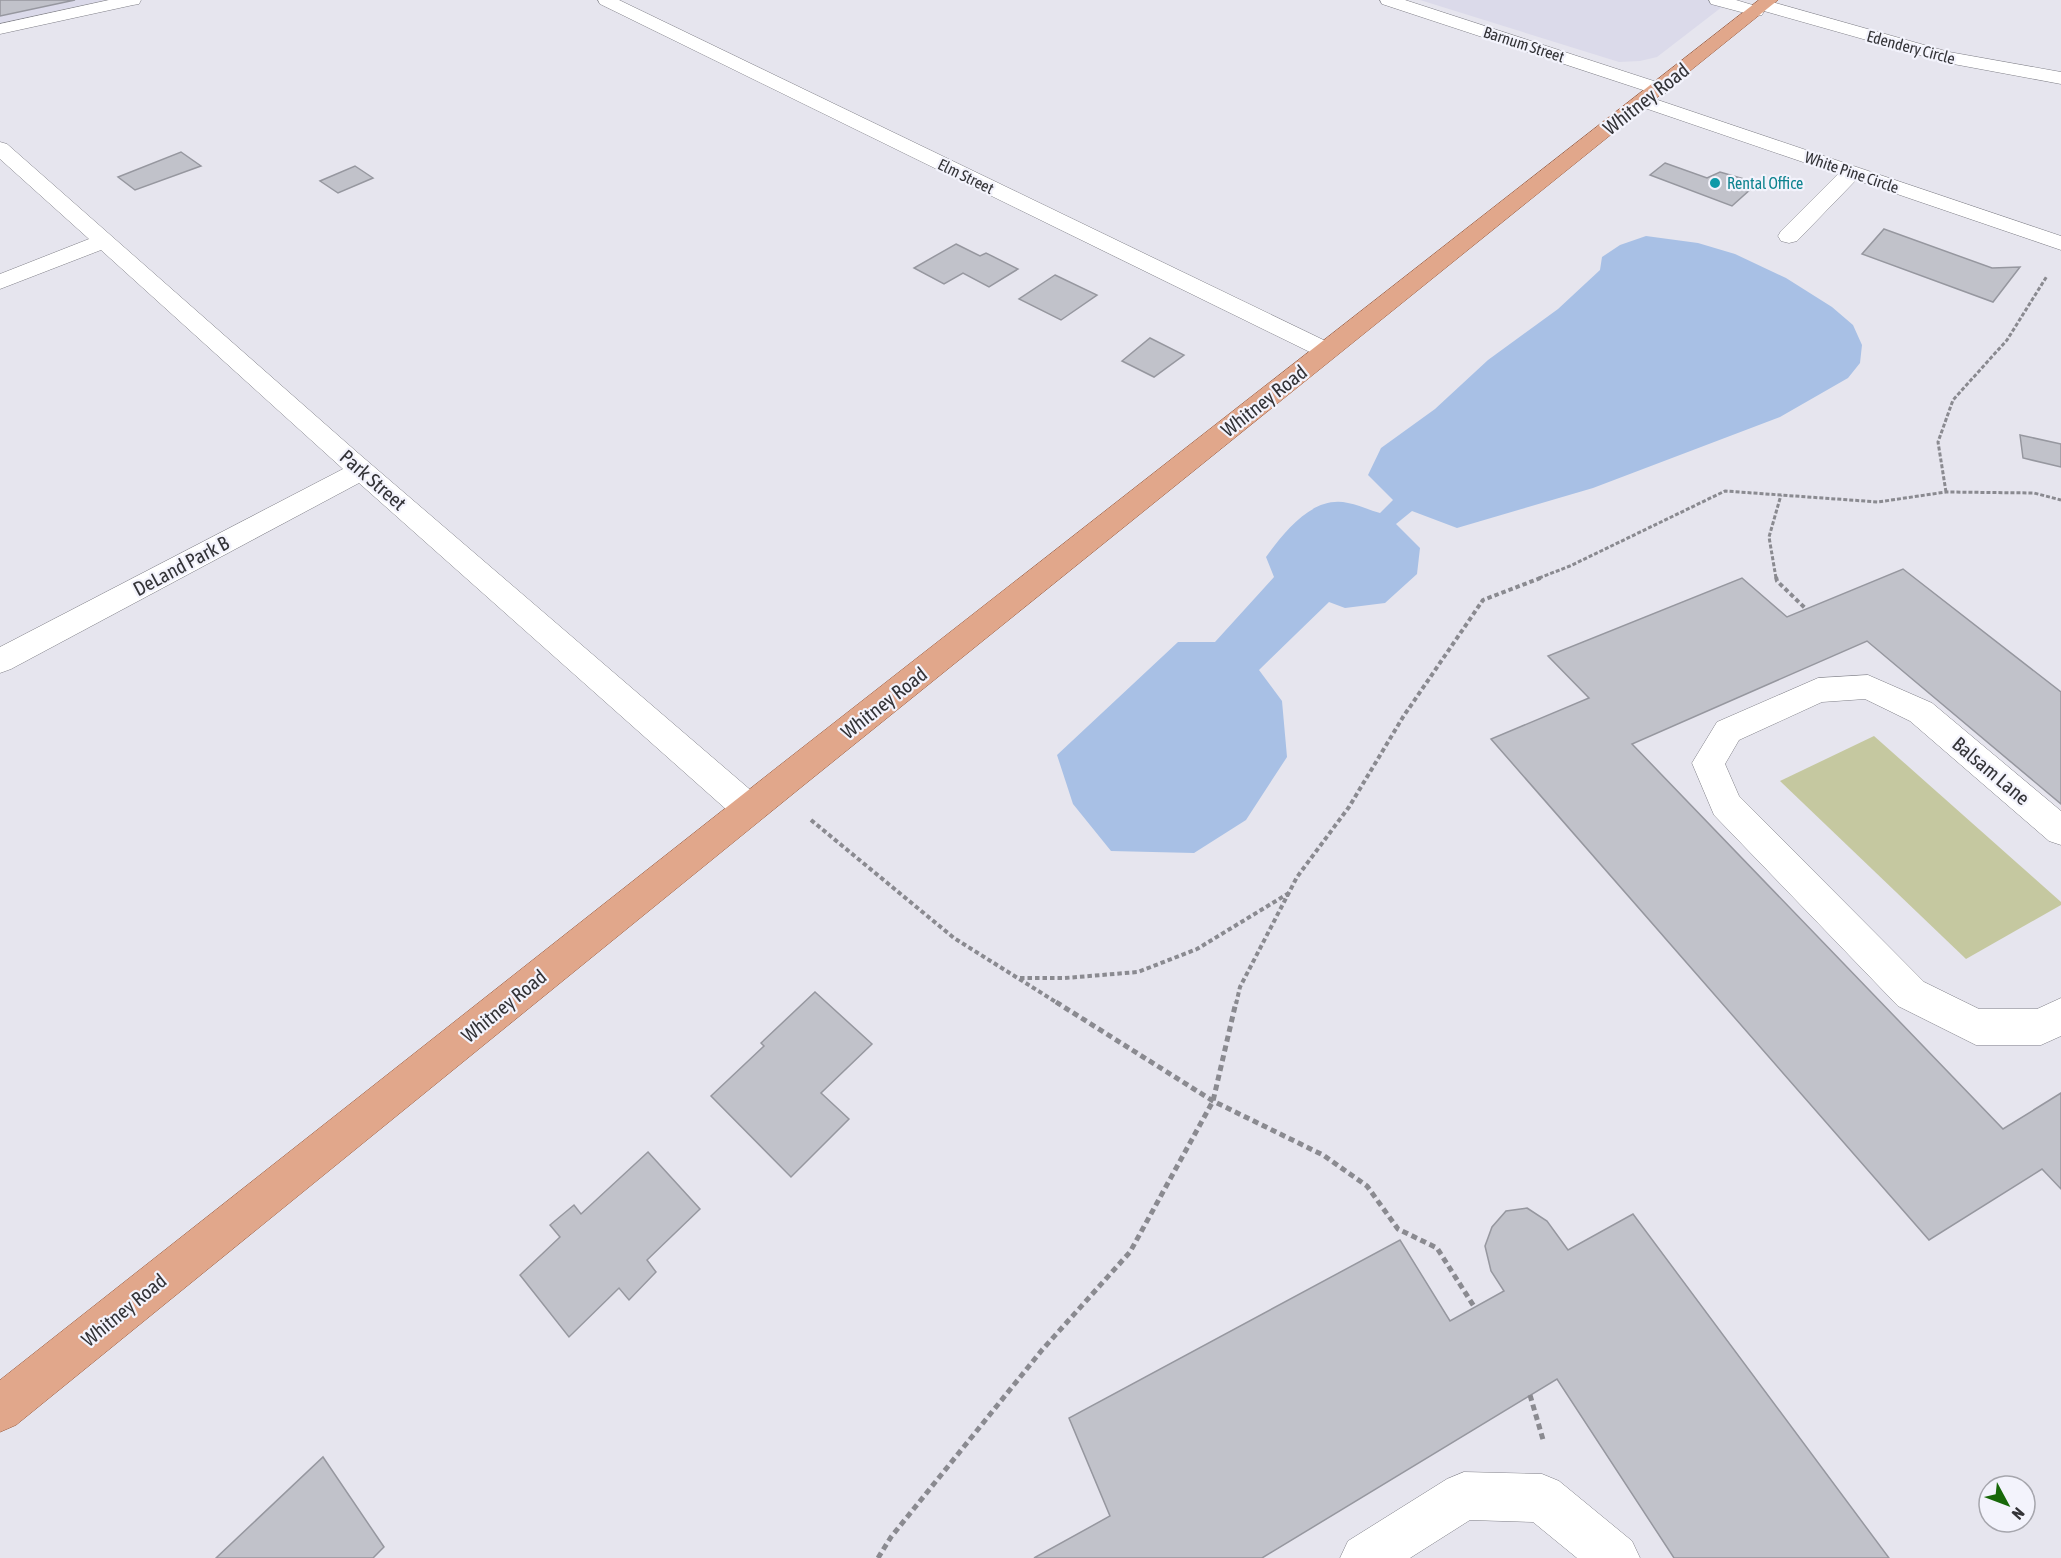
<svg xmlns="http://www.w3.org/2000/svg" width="2061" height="1558" viewBox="0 0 2061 1558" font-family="'Asap Condensed',sans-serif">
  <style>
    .built { fill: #dbdaea }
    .green { fill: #c5c8a0 }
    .water { fill: #a8c0e5 }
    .building { fill: #c1c2ca; stroke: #96979f; stroke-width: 1.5 }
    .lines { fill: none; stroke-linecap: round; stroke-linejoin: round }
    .minor-casing { stroke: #7f7f87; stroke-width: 1 }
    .major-casing { stroke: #97583b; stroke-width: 1 }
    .path-far2 { stroke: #8a8a90; stroke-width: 3; stroke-dasharray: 4 2; stroke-linecap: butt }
    .path-far1 { stroke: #8a8a90; stroke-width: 4; stroke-dasharray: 4.5 3; stroke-linecap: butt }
    .path { stroke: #8a8a90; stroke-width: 5; stroke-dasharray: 6 4; stroke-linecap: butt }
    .minor { fill: #fff; fill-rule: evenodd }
    .major { fill: #e1a78b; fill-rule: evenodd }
    .culture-dot { fill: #0f9aa8; stroke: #f3f3fc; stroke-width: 2 }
    .labels { text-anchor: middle; stroke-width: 4.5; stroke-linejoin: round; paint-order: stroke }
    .far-street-label { font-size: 16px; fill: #333337; stroke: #f3f3fc }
    .far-culture-label { font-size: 16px; fill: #0d838f; stroke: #f3f3fc; text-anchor: start }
    .street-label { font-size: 20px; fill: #333337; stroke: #f3f3fc }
  </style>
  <rect width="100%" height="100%" fill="#e6e5ee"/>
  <path class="built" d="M0,0H106L0,23Z
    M1420,0H1731L1657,57L1640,61L1619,62Z"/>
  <path class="green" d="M1874,736L2061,902V905L1966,959L1780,781Z"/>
  <path class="water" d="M1646,236L1698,243L1735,254L1786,278L1832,307L1853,325L1862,345L1860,363L1848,378L1780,417L1593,488L1457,528L1412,511L1396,524L1420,548L1417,574L1385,603L1345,608L1329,602L1259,670L1282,701L1287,757L1246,820L1194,853L1111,851L1073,804L1057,755L1178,642H1215L1274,577L1266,557C1285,531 1313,495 1348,503C1359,505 1369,510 1380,513L1393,500L1368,475L1381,448L1435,409L1488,360L1558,309L1600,270L1602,257L1620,245Z"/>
  <path class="building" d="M0,0H75L0,16Z
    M181,152L201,166L135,190L118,177Z
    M1665,163L1707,178L1720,172L1762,184L1756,190L1752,188L1732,206L1650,175Z
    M355,166L373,178L338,193L320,181Z
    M1884,229L1992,268L2020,267L1993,302L1862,254Z
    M956,244L980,256L986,253L1018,269L989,287L963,273L944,284L914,268Z
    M1055,275L1097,295L1061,320L1019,299Z
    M1150,338L1184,355L1154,377L1122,361Z
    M2020,435L2061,444V467L2023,458Z
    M1903,569L2061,692V804L1867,641L1632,744L2003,1129L2061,1093V1189L2042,1169L1929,1240L1491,739L1589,698L1548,656L1742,578L1787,617Z
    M815,992L872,1044L821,1093L849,1119L791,1177L711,1096L764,1046L761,1043Z
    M648,1152L700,1209L647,1260L656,1272L629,1300L619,1288L569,1337L520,1275L560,1237L550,1225L574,1205L581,1214Z
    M1527,1208L1547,1221L1568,1250L1633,1214L1889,1558H1674L1557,1379L1262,1558H1034L1110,1516L1069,1418L1400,1240L1450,1321L1504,1291L1491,1271L1485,1246L1492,1227L1506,1211Z
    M323,1457L384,1547L373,1558H216Z"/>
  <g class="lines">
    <defs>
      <path id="minor" d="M109,0H141L139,4L133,5L0,34V24Z
        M598,0H619L1336,346L1339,351L1336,356L1327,358L1318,356L600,4Z
        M1380,0H1405L1666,85L1668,89L1666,93H1652L1382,4Z
        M1709,0H1736L1756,6L1758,1L1765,0L1949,52L2061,72V84L1948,63L1764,11L1762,15L1756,16L1711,4Z
        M1643,95L2061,236V250L1856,180L1797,241L1789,243L1781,241L1778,236L1781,231L1838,174L1636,105L1633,101L1636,97Z
        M0,142L7,144L358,453L761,799L766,809L761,819L749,823L737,819L359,483L11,669L0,673V647L343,469L101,250L0,289V274L89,239L0,159Z
        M1868,675L1932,703L2061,811V845L2049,841L1910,721L1865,699L1822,702L1739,740L1725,764L1739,796L1924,982L1979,1009H2037L2061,998V1036L2041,1045H1976L1898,1006L1714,815L1692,763L1717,722L1818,678Z
        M1464,1472L1542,1474L1559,1481L1632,1541L1640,1558H1577L1533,1522L1470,1520L1410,1558H1340L1348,1541L1447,1479Z"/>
      <path id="major" d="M1759,0H1778L799,789L16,1425L0,1432V1380L775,769Z"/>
    </defs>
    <use href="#minor" class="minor-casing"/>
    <use href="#major" class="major-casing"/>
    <path class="path-far2" d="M1946,492L1938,442L1953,400L2007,340L2047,276
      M1539,578L1570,566L1725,491L1878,502L1946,492L2034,493L2061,500
      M1776,578L1769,537L1781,495"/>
    <path class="path-far1" d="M1776,577L1777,581L1806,609
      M811,820L954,938L1059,1004
      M1020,978H1065L1138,972L1197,949L1289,893
      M1236,1004L1240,987L1297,877L1349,807L1403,717L1483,600L1543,577"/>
    <path class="path" d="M1056,1002L1213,1101L1323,1155L1367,1186L1398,1229L1437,1248L1475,1308
      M1530,1395L1544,1443
      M878,1558L891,1537L1042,1350L1130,1252L1213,1101L1236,1002"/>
    <use href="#minor" class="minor"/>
    <use href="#major" class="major"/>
  </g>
  <circle class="culture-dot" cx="1715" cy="183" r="6"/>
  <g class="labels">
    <g class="far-street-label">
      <text transform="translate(1524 44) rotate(18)" y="6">Barnum Street</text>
      <text transform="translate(1911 47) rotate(15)" y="6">Edendery Circle</text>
      <text transform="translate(1852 172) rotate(19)" y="6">White Pine Circle</text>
      <text transform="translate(966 176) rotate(26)" y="6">Elm Street</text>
    </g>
    <g class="far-culture-label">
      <text x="1727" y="189">Rental Office</text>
    </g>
    <g class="street-label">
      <text transform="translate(1646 99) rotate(-38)" y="7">Whitney Road</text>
      <text transform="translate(1264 401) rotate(-38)" y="7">Whitney Road</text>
      <text transform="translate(373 480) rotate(41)" y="7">Park Street</text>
      <text transform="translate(181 566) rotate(-28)" y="7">DeLand Park B</text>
      <text transform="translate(884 703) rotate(-38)" y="7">Whitney Road</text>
      <text transform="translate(1991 771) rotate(40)" y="7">Balsam Lane</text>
      <text transform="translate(504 1006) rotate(-39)" y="7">Whitney Road</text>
      <text transform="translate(124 1310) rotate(-39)" y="7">Whitney Road</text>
    </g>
  </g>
  <g transform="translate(2007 1504) rotate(131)"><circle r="28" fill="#f3f3fc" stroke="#a6a6ad" stroke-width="1.5"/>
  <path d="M0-4.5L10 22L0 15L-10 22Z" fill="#186809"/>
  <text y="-9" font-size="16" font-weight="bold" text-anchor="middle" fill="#333337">N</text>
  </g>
</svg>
